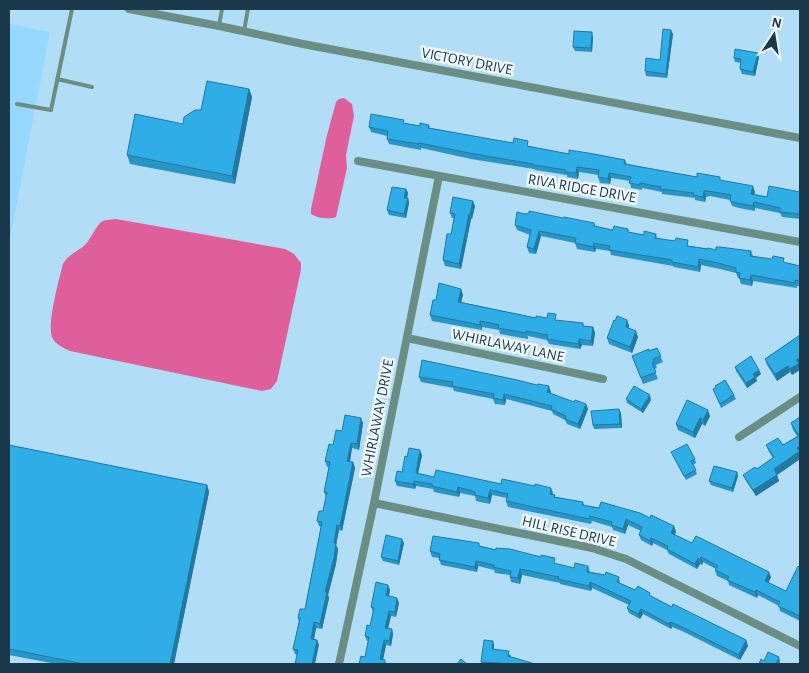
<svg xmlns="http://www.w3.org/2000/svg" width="809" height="673" viewBox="0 0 809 673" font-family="'Alegreya Sans',sans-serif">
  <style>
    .built { fill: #96d8fe }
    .water { fill: #de5f99 }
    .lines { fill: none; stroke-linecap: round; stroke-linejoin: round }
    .service { stroke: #6a8e83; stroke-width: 4 }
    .minor { stroke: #6a8e83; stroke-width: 8 }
    .wall { fill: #2895c7 }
    .shaded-wall { fill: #2179a2 }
    .building { fill: #2fade7; stroke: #2179a2 }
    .labels { text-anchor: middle; stroke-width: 5; stroke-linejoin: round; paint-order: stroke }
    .street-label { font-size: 15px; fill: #1a3a4b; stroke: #f1f8fd }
  </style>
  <rect width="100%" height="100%" fill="#b2ddf7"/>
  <path class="built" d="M9,24L50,32L9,243Z"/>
  <path class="water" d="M344,98L352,104L354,116L346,155L347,168L336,217C329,220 317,218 311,214V209L327,135L336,102L339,99Z
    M116,219L285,249L294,254L301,263V270L277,381L271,389L262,391L70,351C63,348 55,344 52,337C47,324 59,279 63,264C68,255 76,252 84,246C91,239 94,230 100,223C104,219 111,220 116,219Z"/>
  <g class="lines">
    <path class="service" d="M219,26L222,9
      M244,31L248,9
      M57,79L92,87
      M17,104L51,110L72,9"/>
    <path class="minor" d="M129,9L219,26L303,44L800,138
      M358,161L800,242
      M407,338L603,379
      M739,437L800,397
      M374,503L592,548L626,559L800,646
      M339,664L374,503L439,176"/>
  </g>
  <path class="wall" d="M673,34L667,78L646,76L645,71L660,60Z
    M593,37L592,52L575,51L573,47Z
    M759,57L755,76L742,74L740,69L741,63L735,62L734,58Z
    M249,89L252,97L235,184L130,164L127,155L183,124L201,110Z
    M405,123L420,126L429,125L430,128L569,154L625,160L627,164L697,177L722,181L755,192L754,194L767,197L800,192V219L782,217L780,213L755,208V211L739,208L732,206L730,200L710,196L706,197L705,202L695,200V198L662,194V192L642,188V190L631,188L630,181L611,178L610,184L600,183L598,177V175L579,172L578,179L567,177V175L535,170L534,169L471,159L421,148V150L389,144L387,139V136L371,132L369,127Z
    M406,189L408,193L407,198H408L409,203L406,218L389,215L387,210Z
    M475,206L472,219H471L461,269L445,266L443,260L451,234L454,218H452L450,213Z
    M525,214L594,223L596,227L644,235L656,234L657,238L690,246L708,249L751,251L753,256L800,266V286H797V288L753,281L752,286L741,284L739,278H738L736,273L720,269L701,265L700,272L674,267L673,266L611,255L610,251L596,249L595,252L577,249L575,243L541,236L536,254L529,253L527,247L530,235L517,230L515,225Z
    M461,289L463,295L461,302L536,318L583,323L584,326L593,327L595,333L593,346L582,345L580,349L549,344L547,340L528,336V339L500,334L499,330L482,327V330L432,321L430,315L436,300Z
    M627,320L629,326V328L638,337L632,353L609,344L607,338L615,321Z
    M800,335V365L792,375L790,372L777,381L767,365L765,359Z
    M657,348L663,362L656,365L657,368L654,369L658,379L643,384L632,356Z
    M735,367L759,370L761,374L756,378L757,381L747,388L736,371Z
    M419,377L551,392L550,393L574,402L586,404L588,409L580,429L567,424L565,420L553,414L552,411L506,399L505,405L495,404L493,399L454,391L453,388L421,382Z
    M715,388L734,395L736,399L721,408L713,389Z
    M626,399L651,400L643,413L627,403Z
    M621,413L622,428L594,429L593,425Z
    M710,416L705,426L702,424L695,438L678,430L676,424Z
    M800,417V459L777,475L779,481L756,496L746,481L743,475L757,469L773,458L769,452L766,445H783L797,436L793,430L791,423Z
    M363,423L359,450L352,448L350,462H353L355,468L342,531L339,530L336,545L338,549L336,564L328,595L329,598L326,611L322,629L316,628L314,639L317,640L319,645L297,655L295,654L293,649L299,622L298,618L305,609L321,527L319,526L317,521L323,511L326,497L324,492L329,467H327L325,461L333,445L342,431Z
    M9,445L207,485L209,492L174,664H56L9,655Z
    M671,452L695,459L696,463L693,465L697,474L686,480Z
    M422,455L418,474L434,477L501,484L553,493V495H555V497L583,502L584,505L650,518L674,526L676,532L674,534L692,543L771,577L768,583L786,591L800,568V621L780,611L779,606L758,595L757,598L729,585L728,581L717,576L715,570L716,569L703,562L702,565L700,564L697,569L669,554L667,550L653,543L652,546L641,540L639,535L641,531L628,525L625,534L613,530L612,527L592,521L591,524L508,507L506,501L507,498L492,495L490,504L476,501L475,496L460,493L459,497L434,492L433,489L416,486L415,489L397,486L395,481L402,472L407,457Z
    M737,472L738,476L733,492L711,485L709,481Z
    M404,543L399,565L383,561L381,557Z
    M480,546L574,568L588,566L590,572L619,577L620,583L651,597L672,607L746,640L748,646L740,660L682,631L672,627L671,629L643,614L640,619L629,613L627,608L629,605L592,588L591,591L560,584V583L522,575L520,584L511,582L510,577V575L495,573L494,570L478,566L477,572L441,565L439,558L432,557L430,551Z
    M390,590L389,596L399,603L396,617L391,616L388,628L392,629L393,634L391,646L386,645L383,660L365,657L368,641H367L365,636L370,626L373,612L371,607Z
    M493,641L494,645V649L511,655L510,657L535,664H482L481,662Z"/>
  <path class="shaded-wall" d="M671,30L673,34L667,78L666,74Z
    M592,32L593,37L592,52L591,48Z
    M758,53L759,57L755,76L753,72Z
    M249,89L252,97L235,184L232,176Z
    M577,167L579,172L578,179L576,173Z
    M609,173L611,178L610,184L608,179Z
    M753,186L755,192L753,199L751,194Z
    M406,189L408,193L406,202L404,198Z
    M704,191L706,197L705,202L703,197Z
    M408,198L409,203L406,218L404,214Z
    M473,201L475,206L472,219L470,214Z
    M754,202L755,208V211L753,206Z
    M469,214L471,219L461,269L459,264Z
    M539,231L541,236L536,254L534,249Z
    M594,243L596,249L595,252L593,247Z
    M699,259L701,265L700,272L698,267Z
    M751,275L753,281L752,286L750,280Z
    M461,289L463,295L460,307L458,302Z
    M627,320L629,326L628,333L626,327Z
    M480,321L482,327V330L480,325Z
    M593,327L595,333L593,346L591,341Z
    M636,331L638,337L632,353L630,347Z
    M579,339L582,345L580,349L578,344Z
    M800,358V365L799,366L800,370L792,375L790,369L796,360Z
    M788,366L790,372L777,381L775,374Z
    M759,370L761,374L756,378L757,381L747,388L746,383L753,374Z
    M549,386L551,392L549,398L547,392Z
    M504,394L506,399L505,405L503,400Z
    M650,395L651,400L643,413L641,409Z
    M586,404L588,409L580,429L578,424Z
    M619,409L621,413L622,428L620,424Z
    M708,410L710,416L705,426L703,420Z
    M361,418L363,423L359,450L357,444Z
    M700,418L702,424L695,438L693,432Z
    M351,443L352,448L349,466L347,461Z
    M800,446V459L777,475L779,481L756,496L753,490L774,469Z
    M420,450L422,455L417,478L416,473Z
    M353,462L355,468L342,531L340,526Z
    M737,472L738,476L733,492L732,488Z
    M414,481L416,486L415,489L413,484Z
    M207,485L209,492L174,664H170Z
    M458,487L460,493L459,497L457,492Z
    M551,488L553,493L552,500L550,494Z
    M490,490L492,495L490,504L488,498Z
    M626,519L628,525L625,534L623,529Z
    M337,525L339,530L336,545L338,549L336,564L328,595L329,598L322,629L320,624Z
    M674,526L676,532L673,538L671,533Z
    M651,538L653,543L652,546L650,541Z
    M402,539L404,543L399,565L398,561Z
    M701,557L703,562L702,565L700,560Z
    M698,558L700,564L697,569L695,564Z
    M476,561L478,566L477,572L475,567Z
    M520,569L522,575L520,584L518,578Z
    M769,572L771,577L767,586L765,581Z
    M590,582L592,588L591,591L589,586Z
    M388,585L390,590L388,600L386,595Z
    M756,590L758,595L757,598L755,592Z
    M397,598L399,603L396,617L395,612Z
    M641,609L643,614L640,619L638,614Z
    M389,611L391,616L387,633L385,628Z
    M314,622L316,628L313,644L311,639Z
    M670,622L672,627L671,629L669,624Z
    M392,629L393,634L391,646L389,641Z
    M317,640L319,645L315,664H312Z
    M384,640L386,645L382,664L380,659Z
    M746,640L748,646L740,660L739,655Z
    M493,641L494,645L493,653L492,649Z
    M779,657L780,661L779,664H776Z"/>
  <path class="building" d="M663,29L671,30L666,74L645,71L646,58L660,60Z
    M574,31L592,32L591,48L573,47Z
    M735,49L758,53L753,72L740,69L741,59L734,58Z
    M207,81L249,89L232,176L127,155L135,114L183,124L184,117L195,110H201Z
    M371,114L404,120L403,123L420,126V123L429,125L428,128L434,129L513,143L514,138L528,141L527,146L569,154V150L594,154L625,160L624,164L697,177V173L720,177V180L753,186L751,194L767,197L769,186L800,192V214L780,212V208L754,202L753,206L737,203L730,201L731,195L708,191H704L703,197L693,195L694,193L660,189L661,187L640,183V185L629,183L631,177L609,173L608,179L598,177L599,170L577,167L576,173L565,172L566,170L533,165V164L469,153L419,143V144L387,139L388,131L369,127Z
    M392,187L406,189L404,198H408L404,214L387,210Z
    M453,197L473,201L470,214H469L459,264L443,260L447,234H451L455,214L450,213Z
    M529,211L563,218L564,217L594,223V226L613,230L614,226L628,229V232L644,235V231L656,234L655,238L675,241L676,238L688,240L687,246L708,249V248L716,250V247H720L751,251L750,256L772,259L773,256L784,258L783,262L800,266V281L795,280V283L751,275L750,280L739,278L740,273L736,272V268L718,263L699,259L698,267L672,262V260L609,250L610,246L594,243L593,247L575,243L576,238L539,231L534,249L527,247L531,230L515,225L517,212L525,214L529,213Z
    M439,283L461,289L458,302L536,318V316L547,318L548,313L556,314L555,320L583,323V326L593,327L591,341L579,339L578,344L547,339L548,335L526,331V333L498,328L499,325L480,321V325L430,315L433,300H436Z
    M617,316L627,320L626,327L636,331L630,347L607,338L614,320L615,321Z
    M800,335V358L796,360L799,363L790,369L788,366L775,374L765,359Z
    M657,348L661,356L653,359L654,362L652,363L656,372L641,378L632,356L649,349V351Z
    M751,356L759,370L753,374L755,377L746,383L735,367Z
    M422,360L517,380L537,385L538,384L549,386L547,392L574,402L575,400L586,404L578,424L565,419L566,416L551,409L552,406L504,394L503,400L493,398L494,394L452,386L453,382L419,377Z
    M725,380L734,395L720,404L713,389L716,388L715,386Z
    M634,386L650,395L641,409L626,399Z
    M687,400L708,410L703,420L700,418L693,432L676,424Z
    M619,409L620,424L593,425L591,411Z
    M345,415L361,418L357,444L351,443L347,461L353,462L340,526L337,525L334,543H336L334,558L325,592H327L320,624L314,622L311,639L317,640L312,664H295L298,650L293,649L300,618H298L300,609H305L322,522L317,521L319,511H323L327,492H324L330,462L325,461L329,444L333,445L336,430L342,431Z
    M800,417V446L797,448L800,451L774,469L777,475L753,490L743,475L755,467L757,469L774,457L766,445L778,438L783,445L799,436L791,423Z
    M687,444L695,459L691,461L696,470L684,476L671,452Z
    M9,445L207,485L170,664H84L9,649Z
    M409,448L420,450L416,473L434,477L436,470L501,484L502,479L535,486V484L551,488L550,494L555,495L554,497L583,502L582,505L599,508L601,502L640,513L650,518L651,515L674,526L671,533L692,543L696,536L769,572L765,581L786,591L798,566L800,568V616L778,606L780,602L756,590L755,592L727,580L729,577L715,570L718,566L701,557L700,560L698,558L695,564L667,549L668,546L651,538L650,541L639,535L642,527L626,519L623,529L611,525L612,522L590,516L589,519L506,501L508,494L490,490L488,498L475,495V492L458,487L457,492L432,486V484L414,481L413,484L395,481L397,471L402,472L405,456L407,457Z
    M714,466L737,472L732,488L709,481Z
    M386,535L402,539L398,561L381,557Z
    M433,536L479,543V546L496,550V548L510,549L541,557V555L555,558L554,563L574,568L575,563L588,566L587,572L605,575L606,572L619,577L617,582L635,590L638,586L650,593L649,595L672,607L673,604L746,640L739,655L680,626L670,622L669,624L641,609L638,614L627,608L631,601L590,582L589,586L558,579L559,577L520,569L518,578L510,577L511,571L493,567L494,565L476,561L475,567L439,560L440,554L430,551Z
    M376,582L388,585L386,595L397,598L395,612L389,611L385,628L392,629L389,641L384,640L380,659L385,660V664H359L361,656L365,657L369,637L365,636L367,625L370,626L374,608L371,607Z
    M484,640L493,641L492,649L509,651L508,656L535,664H516L481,662Z
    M768,652L779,657L776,664H759L761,659L764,661Z
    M461,659L467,664H457Z"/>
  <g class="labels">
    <g class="street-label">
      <text transform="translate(467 61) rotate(11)" y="5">VICTORY DRIVE</text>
      <text transform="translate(582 188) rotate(10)" y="5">RIVA RIDGE DRIVE</text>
      <text transform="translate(508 345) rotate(12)" y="5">WHIRLAWAY LANE</text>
      <text transform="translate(377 418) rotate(-79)" y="5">WHIRLAWAY DRIVE</text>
      <text transform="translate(569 531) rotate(13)" y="5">HILL RISE DRIVE</text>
    </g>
  </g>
  <rect width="809" height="673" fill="none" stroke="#1a3a4b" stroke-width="20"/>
  <g transform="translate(774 35) rotate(12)" stroke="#f1f8fd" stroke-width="4" paint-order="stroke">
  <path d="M0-4L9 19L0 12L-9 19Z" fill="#1a3a4b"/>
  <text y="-8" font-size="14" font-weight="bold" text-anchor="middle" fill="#1a3a4b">N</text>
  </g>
</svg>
